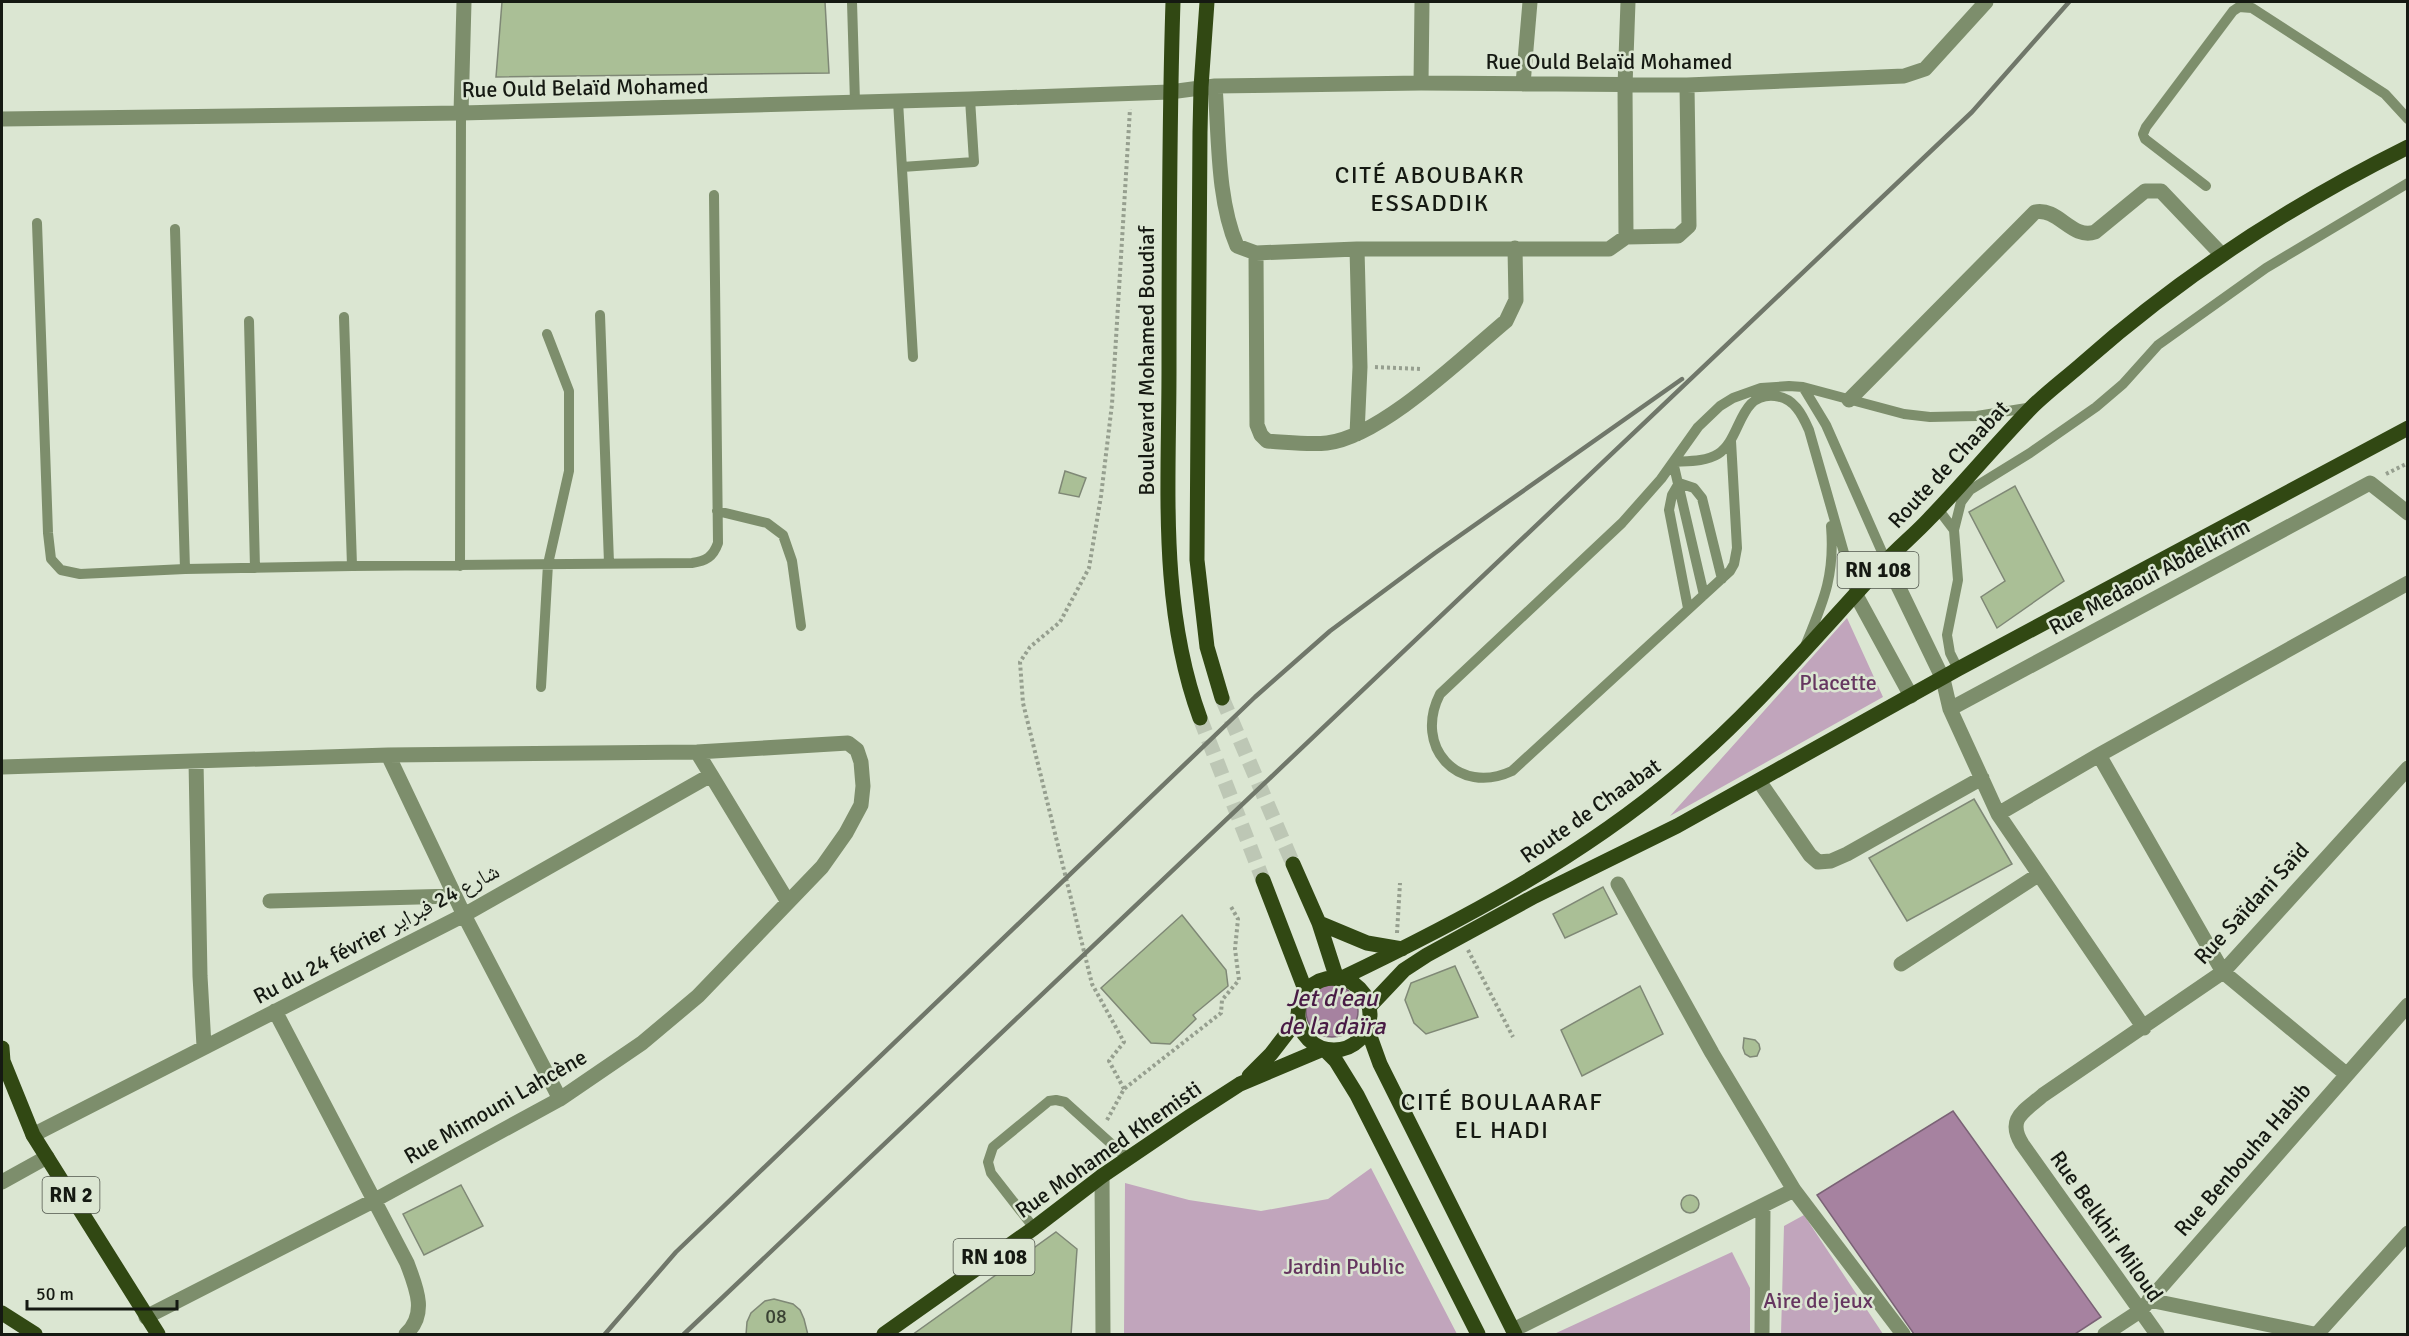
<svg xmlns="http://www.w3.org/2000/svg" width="2409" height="1336" viewBox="0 0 2409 1336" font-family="Signika,'Noto Naskh Arabic',sans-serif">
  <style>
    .green { fill: #c1a5bc }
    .water { fill: #a682a0; stroke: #7a6275; stroke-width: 1.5 }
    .building { fill: #aabf96; stroke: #7f8876; stroke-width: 1.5 }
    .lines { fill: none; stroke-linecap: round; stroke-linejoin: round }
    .primary-tunnel { stroke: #bdc7b5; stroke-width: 15; stroke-dasharray: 15 8; stroke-linecap: butt }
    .path { stroke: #969f8f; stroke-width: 4; stroke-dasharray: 3 3; stroke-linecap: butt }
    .lane { stroke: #7d8e6c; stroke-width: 10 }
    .street { stroke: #7d8e6c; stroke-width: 15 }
    .primary { stroke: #314813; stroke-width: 15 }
    .rail { stroke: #70776a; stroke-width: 4.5 }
    .labels { text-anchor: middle; stroke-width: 5; stroke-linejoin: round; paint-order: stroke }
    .number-label { font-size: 20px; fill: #3a4233 }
    .shield { fill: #dbe6d2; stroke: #50564c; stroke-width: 1.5 }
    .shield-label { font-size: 21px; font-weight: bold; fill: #151912 }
    .street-label { font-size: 22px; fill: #151912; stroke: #dbe6d2 }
    .park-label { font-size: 22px; fill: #663660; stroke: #dbe6d2 }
    .neighbourhood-label { font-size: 24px; letter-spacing: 1.5px; fill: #151912; stroke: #dbe6d2 }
    .water-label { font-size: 24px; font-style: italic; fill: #481a44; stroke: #dbe6d2 }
  </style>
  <rect width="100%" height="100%" fill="#dbe6d2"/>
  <path class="green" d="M1847,618L1883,697L1670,816Z
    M1371,1168L1457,1334H1124L1125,1183L1189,1200L1261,1211L1328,1199Z
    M1804,1215L1883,1334H1781L1784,1226Z
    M1732,1252L1750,1288V1334H1554Z"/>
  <path class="water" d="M1306 1011a26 26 0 1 1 52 0a26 26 0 1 1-52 0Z
    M1953,1111L2101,1317L2075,1334H1914L1817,1195Z"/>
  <path class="building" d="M502,2H825L829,73L496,77Z
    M1065,471L1086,478L1079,497L1059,493Z
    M2015,486L2064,581L1997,628L1981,597L2005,581L1969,512Z
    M1974,799L2012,864L1907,921L1869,858Z
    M1603,887L1617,914L1565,938L1553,914Z
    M1182,915L1226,970L1228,986L1193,1015L1196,1019L1170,1044L1151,1043L1101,988Z
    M1455,966L1478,1017L1426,1034L1414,1023L1405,1000L1411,983Z
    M1640,986L1663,1034L1582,1076L1561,1030Z
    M1744,1038L1755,1040L1759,1044L1760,1049L1757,1056L1750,1057L1745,1054L1743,1048Z
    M461,1185L483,1226L424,1255L403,1214Z
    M1681 1204a9 9 0 1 1 18 0a9 9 0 1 1-18 0Z
    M1056,1232L1077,1249L1071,1335H912Z
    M774,1299L793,1304L800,1310L804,1319L808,1335H746L747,1322L751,1313L765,1301Z"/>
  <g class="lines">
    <path class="primary-tunnel" d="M1222,698L1293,864
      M1200,718L1263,880"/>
    <path class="path" d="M1375,367L1422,369
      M2386,474L2408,463
      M1397,933L1400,883
      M1468,950L1513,1037
      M1124,1089L1109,1061L1124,1042L1092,984L1023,703L1020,662L1030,647L1060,622L1089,568L1101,496L1112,404L1130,109
      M1107,1120L1124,1089L1221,1013L1222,1000L1239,980L1235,949L1238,919L1230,905"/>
    <path class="lane" d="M852,2L855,102
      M898,101L913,357
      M902,167L974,162L970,99
      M2206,186L2145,139L2143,134L2146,127L2233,11L2239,7L2252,8L2385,94L2408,119
      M37,223L48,533L51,559L61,570L80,574L185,569L352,566L692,563C706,561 713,557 718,543L714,195
      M175,229L185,569
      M600,315L609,563
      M344,317L352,566
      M249,321L255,568
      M1803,387L1826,425L1886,561
      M1731,441L1737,548L1734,564L1730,571L1512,771C1458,796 1413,747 1440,694L1622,523L1661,479L1698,427L1720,406L1733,398L1761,388L1789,386L1803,387L1904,414L1930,417L1977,416L2033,407
      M1673,462C1687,461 1705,462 1718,454C1742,439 1738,392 1775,396C1794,398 1802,414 1809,430L1856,595
      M1673,462L1704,595
      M1938,509L1954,530
      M717,511L767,523L783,535L792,561L801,626
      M460,566L461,113
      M1688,608L1669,510L1672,495L1679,483L1694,488L1702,498L1722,579
      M1806,644C1824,600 1835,575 1831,526
      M1958,669L1950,653L1947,635L1958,580L1954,530L1961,502L1970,490L2030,453L2096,407L2123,384L2158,345L2266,268L2408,183
      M541,687L548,564L569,471V391L547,334
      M1034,1228L991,1173L988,1162L993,1147L1049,1101L1056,1100L1065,1102L1127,1158"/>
    <path class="street" d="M1421,83L1422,2
      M1523,84L1530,2
      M1215,86C1219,136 1217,200 1237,246L1256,253L1257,425L1261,435L1267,441C1287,442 1307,445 1327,443C1381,437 1464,356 1506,321L1516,300L1515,248
      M461,113L464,2
      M2,119L461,113L970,99L1170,92L1215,86L1421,83L1687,85L1904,76L1925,69L1986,2
      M1626,237L1625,86L1628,2
      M1256,253L1357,249H1609L1626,237L1678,236L1689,226L1687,85
      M1849,400L2035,212C2058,207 2072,240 2095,232L2145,191H2161L2222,255
      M1357,434L1360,367L1357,249
      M1886,561L1943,679L1950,709L1998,814L2144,1028
      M1856,595L1911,696
      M1950,709L2370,483L2408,513
      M388,755L464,915L560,1099
      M2099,755L2223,972L2346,1074
      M196,761L200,976L204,1046
      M2,767L388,755L697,752L848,743L857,750L861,762L863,786L861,805L846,833L822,867L698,996L642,1043L560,1099L375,1200L146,1317
      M711,775L788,902
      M1759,781L1810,855L1818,862L1831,861L1847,854L1982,778
      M1998,814L2099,755L2408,583
      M1618,884L1712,1053L1794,1190L1903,1334
      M270,901L455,896
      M1901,964L2038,875
      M275,1011L407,1263C416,1287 428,1314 406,1334
      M33,1135L464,915L711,775L697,752
      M1102,1176L1103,1334
      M2,1182L47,1157
      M2149,1300L2314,1334
      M1513,1330L1794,1190
      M1762,1334L1763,1207
      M2105,1334L2140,1311L2408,1005
      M2157,1334L2022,1144C2006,1118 2025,1111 2043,1095L2223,972L2408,768
      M2317,1334L2408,1233"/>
    <path class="primary" d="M1173,2C1169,124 1169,247 1169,370C1169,487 1159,606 1200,718
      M1207,2L1201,87L1200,132L1197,560L1207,647L1222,698
      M1293,864L1319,923L1337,979
      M1263,880L1306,992
      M1319,923L1367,943L1402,949
      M1298 1014a36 36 0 1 1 72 0a36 36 0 1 1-72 0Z
      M1340,979C1459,922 1577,860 1679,774C1754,711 1818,634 1885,562C1899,547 1915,534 1929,519C1964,483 1996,444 2031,408C2047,392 2066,378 2083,363C2180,277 2291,205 2408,147
      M1369,1007L1404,970L1427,955L1535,896L1677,826L1958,669L2408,428
      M1367,1028L1380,1064L1515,1334
      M2,1048L3,1061L33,1135L158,1334
      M1324,1049L1336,1061L1357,1095L1478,1334
      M1249,1076L1271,1054L1298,1019
      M2,1313L35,1334
      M884,1334L1034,1228L1102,1176L1189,1117L1240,1084L1323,1049"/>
    <path class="rail" d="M605,1334L676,1252L1255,697L1330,631L1435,553L1682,379
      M684,1334L1972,112L2069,2"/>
  </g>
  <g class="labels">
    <g class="number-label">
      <text x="776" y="1323">08</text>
    </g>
    <g class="shield">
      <rect x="1837.5" y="552" width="81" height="36" rx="4.5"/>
      <rect x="42.5" y="1177" width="57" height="36" rx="4.5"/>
      <rect x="953.5" y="1239" width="81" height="36" rx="4.5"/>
    </g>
    <g class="shield-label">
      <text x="1878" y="577">RN 108</text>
      <text x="71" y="1202">RN 2</text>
      <text x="994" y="1264">RN 108</text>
    </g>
    <g class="street-label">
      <text x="1609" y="69">Rue Ould Belaïd Mohamed</text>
      <text transform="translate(585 87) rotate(-1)" y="8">Rue Ould Belaïd Mohamed</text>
      <text transform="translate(1146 361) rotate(-90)" y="8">Boulevard Mohamed Boudiaf</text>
      <text transform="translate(1948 464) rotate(-47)" y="8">Route de Chaabat</text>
      <text transform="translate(2149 576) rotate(-28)" y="8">Rue Medaoui Abdelkrim</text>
      <text transform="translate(1590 810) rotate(-35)" y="8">Route de Chaabat</text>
      <text transform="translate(2251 903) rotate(-47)" y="8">Rue Saïdani Saïd</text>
      <text transform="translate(376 933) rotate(-28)" y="8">Ru du 24 février شارع 24 فبراير</text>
      <text transform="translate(495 1106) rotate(-30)" y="8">Rue Mimouni Lahcène</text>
      <text transform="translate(1108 1149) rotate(-35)" y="8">Rue Mohamed Khemisti</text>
      <text transform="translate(2242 1159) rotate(-49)" y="8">Rue Benbouha Habib</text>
      <text transform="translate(2107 1226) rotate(55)" y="8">Rue Belkhir Miloud</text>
    </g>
    <g class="park-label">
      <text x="1838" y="690">Placette</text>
      <text x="1344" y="1274">Jardin Public</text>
      <text x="1818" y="1308">Aire de jeux</text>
    </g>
    <g class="neighbourhood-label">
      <text x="1430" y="183">CITÉ ABOUBAKR<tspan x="1430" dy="28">ESSADDIK</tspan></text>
      <text x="1502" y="1110">CITÉ BOULAARAF<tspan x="1502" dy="28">EL HADI</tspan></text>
    </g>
    <g class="water-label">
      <text x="1332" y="1006">Jet d'eau<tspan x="1332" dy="28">de la daïra</tspan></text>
    </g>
  </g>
  <rect width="2409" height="1336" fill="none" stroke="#151912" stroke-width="6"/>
  <path d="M27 1300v9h150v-9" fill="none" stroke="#151912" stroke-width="3"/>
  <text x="36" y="1300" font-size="18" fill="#151912" stroke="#dbe6d2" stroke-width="4.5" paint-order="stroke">50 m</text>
</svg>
